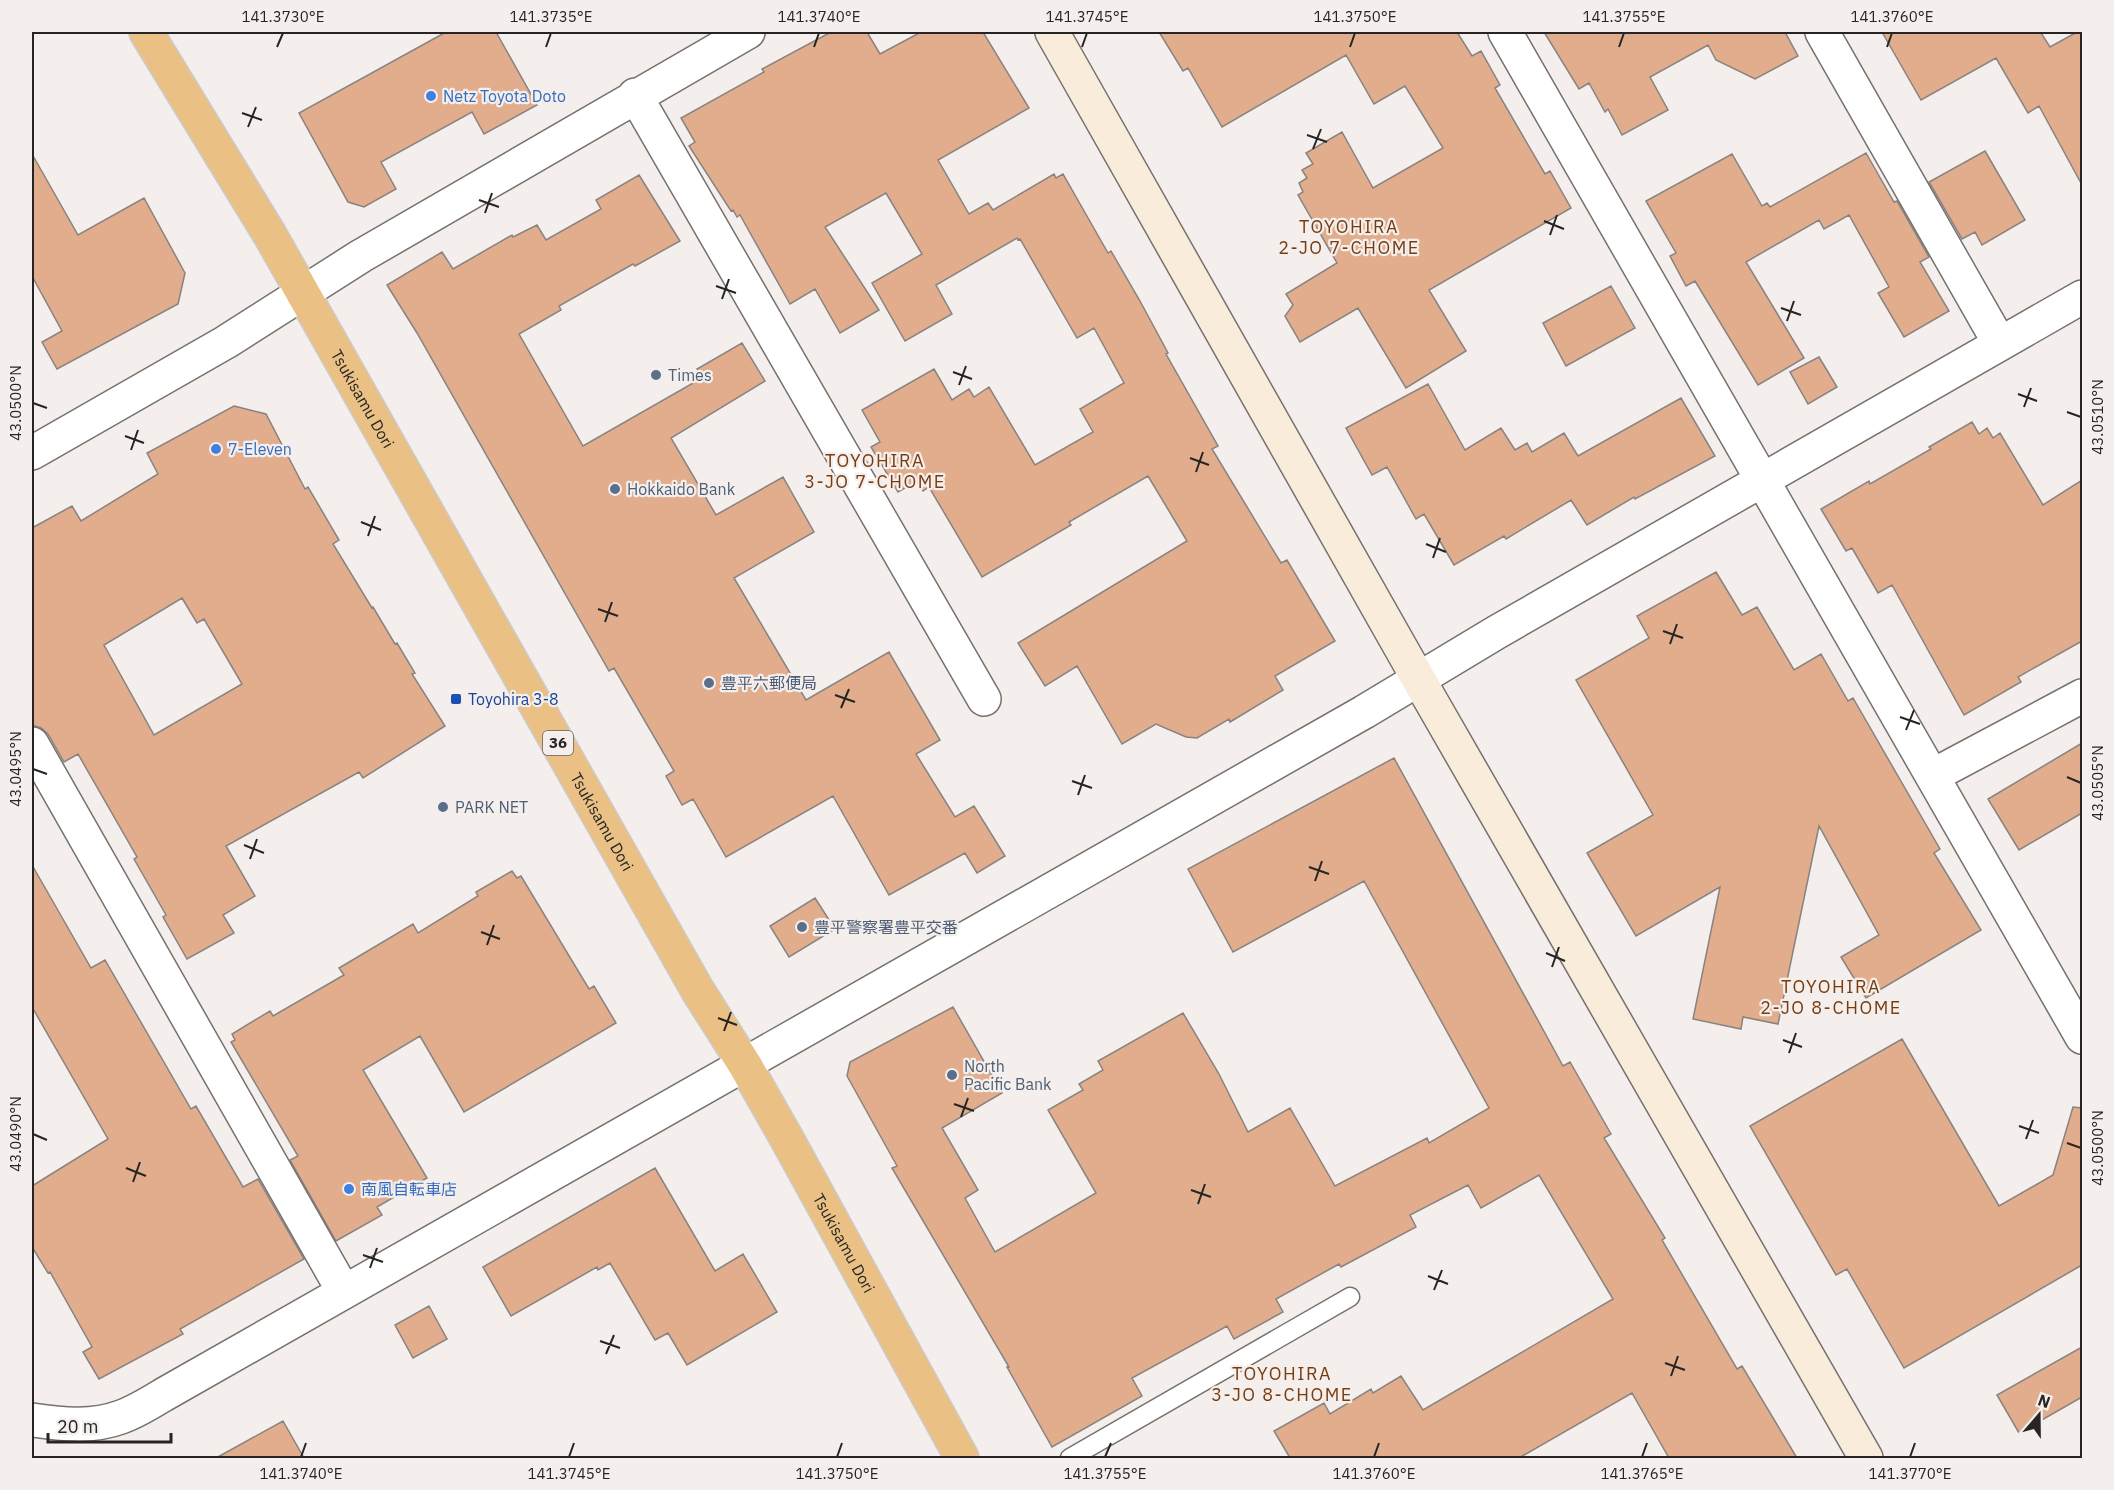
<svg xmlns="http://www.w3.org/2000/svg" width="2114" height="1490" viewBox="0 0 2114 1490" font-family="'IBM Plex Sans','Noto Sans JP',sans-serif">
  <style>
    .building { fill: #e1ad8c; stroke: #888380; stroke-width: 1.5; fill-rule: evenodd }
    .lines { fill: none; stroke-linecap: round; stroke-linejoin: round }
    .lane-casing { stroke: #75716e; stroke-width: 21 }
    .street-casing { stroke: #75716e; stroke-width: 36 }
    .secondary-casing { stroke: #75716e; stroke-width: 36 }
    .highway-casing { stroke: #cbcbca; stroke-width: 36 }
    .lane { stroke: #fff; stroke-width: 18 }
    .street { stroke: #fff; stroke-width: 33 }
    .secondary { stroke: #f9ecda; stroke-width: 33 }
    .highway { stroke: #eac084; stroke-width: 33 }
    .ticks { fill: none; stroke: #272524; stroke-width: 2 }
    .shop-dot { fill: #3f7fe0; stroke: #f4efec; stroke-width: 2 }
    .service-dot { fill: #5c6f8a; stroke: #f4efec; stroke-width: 2 }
    .transit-dot { fill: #1a4fb4; stroke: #f4efec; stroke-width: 2 }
    .labels { text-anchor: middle; stroke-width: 4.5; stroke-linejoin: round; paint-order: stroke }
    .shield { fill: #f4efec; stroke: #646260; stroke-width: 1.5 }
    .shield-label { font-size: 15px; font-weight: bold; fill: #272524 }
    .shop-label { font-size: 16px; fill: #366cbe; stroke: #f4efec; text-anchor: start }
    .service-label { font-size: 16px; fill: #4e5e75; stroke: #f4efec; text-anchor: start }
    .street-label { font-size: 16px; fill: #272524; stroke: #f4efec }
    .transit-label { font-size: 16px; fill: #164399; stroke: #f4efec; text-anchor: start }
    .neighbourhood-label { font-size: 18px; letter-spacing: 1.5px; fill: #793c11; stroke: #f4efec }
    .neatline { fill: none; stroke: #272524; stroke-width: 2 }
    .ticks-label { font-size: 15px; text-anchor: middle; fill: #272524 }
  </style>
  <rect width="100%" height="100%" fill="#f4efec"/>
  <path class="building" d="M446,32H496L537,105L484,134L472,112L381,162L396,189L364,207L348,202L299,113Z
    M831,32H867L880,54L921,32H983L1029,108L938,160L969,214L988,203L993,210L1054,174L1056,178L1063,174L1108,253L1111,251L1140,301L1168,353L1166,354L1218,446L1212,449L1281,563L1287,560L1335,641L1275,676L1283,690L1230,722L1229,719L1197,738L1186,737L1156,724L1122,744L1077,666L1045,686L1018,643L1187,541L1148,476L1069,522L1071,525L982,577L929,487L923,491L917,481L898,492L871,447L880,442L862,410L934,369L952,400L969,389L974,397L989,387L1035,465L1093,432L1080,409L1124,383L1094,328L1077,338L1020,239L1018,240L1017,238L936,285L952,314L905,341L872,283L922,254L886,193L825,227L879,310L840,333L815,289L790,304L740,215L737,217L733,210L731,211L689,146L695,142L681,118L764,72L762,69Z
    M1159,32H1457L1472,56L1481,51L1500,85L1495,88L1545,174L1550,171L1571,208L1429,290L1466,351L1406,388L1358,308L1300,342L1285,316L1293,305L1286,294L1337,263L1298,195L1303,192L1299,183L1307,178L1302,170L1313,164L1306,153L1342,132L1373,188L1443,148L1405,86L1374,104L1346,55L1222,127L1188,68L1183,71Z
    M1544,32H1785L1798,56L1755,79L1716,60L1708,45L1650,77L1668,110L1622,135L1608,109L1605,112L1589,83L1579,89Z
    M1882,32H2044L2041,33L2050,47L2077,32H2082V185L2039,106L2028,113L1996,58L1921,100Z
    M1985,151L2025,220L1982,245L1975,232L1962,239L1929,182Z
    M1866,153L1894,202L1897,201L1929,257L1920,262L1949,311L1904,337L1878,293L1889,287L1849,215L1824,229L1819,220L1746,262L1804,358L1758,385L1695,281L1686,286L1670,256L1676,253L1646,201L1732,154L1762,206L1767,203L1770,207Z
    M32,154L78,235L144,198L185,273L178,304L57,369L42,342L62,331L32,276Z
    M639,175L680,241L635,266L633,264L559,306L561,310L519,334L583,446L702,378L697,369L742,343L765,381L671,438L716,515L783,477L814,532L734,578L806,700L889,652L940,740L916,754L955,817L974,806L1005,856L977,873L965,853L889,895L833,796L726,857L693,799L682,805L666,776L674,771L614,668L609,671L417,333L387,285L442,252L453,269L512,235L513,237L537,225L546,240L601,209L596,200Z
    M1611,286L1635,328L1566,366L1543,323Z
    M1819,357L1837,387L1808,404L1790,372Z
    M1428,384L1465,450L1501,428L1515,450L1527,443L1532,452L1564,433L1578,456L1681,398L1715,456L1635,499L1634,497L1587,525L1571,500L1506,539L1504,536L1454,565L1424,514L1416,519L1387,467L1372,475L1346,428Z
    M234,406L266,414L305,489L308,487L339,540L333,544L372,608L373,607L395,644L397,643L415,673L412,674L445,726L363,778L359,772L226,846L255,896L223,915L234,933L187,959L163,917L166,915L134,859L137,857L78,754L64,762L48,734L41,728L32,725V528L72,506L81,521L158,474L147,453ZM182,598L197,623L204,619L242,684L154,735L104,645Z
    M1972,422L1979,434L1987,428L1993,438L2000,433L2043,505L2082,480V641L2018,677L2021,682L1964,715L1892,585L1878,593L1852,548L1846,551L1821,509L1869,481L1870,484L1931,449L1929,447Z
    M1716,572L1742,615L1757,607L1794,670L1821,654L1848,701L1853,698L1940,849L1934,853L1981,930L1866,998L1841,957L1879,935L1819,826L1778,1024L1743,1017L1741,1029L1693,1019L1720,887L1636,936L1587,853L1653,815L1576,680L1649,638L1637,616Z
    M2082,743V813L2019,850L1988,799Z
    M1394,758L1563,1066L1570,1062L1611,1134L1604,1138L1665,1238L1662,1240L1737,1369L1742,1366L1797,1458H1669L1632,1393L1519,1458H1290L1274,1431L1324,1403L1330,1414L1371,1389L1373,1393L1401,1376L1423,1410L1613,1299L1539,1175L1481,1208L1468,1185L1410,1215L1416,1227L1341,1267L1339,1264L1276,1299L1283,1312L1234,1339L1227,1326L1132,1378L1142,1396L1052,1447L1007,1367H1009L892,1168L897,1166L847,1076L850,1062L953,1007L1002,1093L942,1128L978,1190L965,1198L995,1252L1096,1193L1048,1110L1083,1090L1079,1084L1103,1070L1098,1061L1183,1013L1219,1074L1248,1132L1290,1108L1335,1186L1427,1138L1429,1143L1489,1108L1364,881L1233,952L1188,869Z
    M32,865L91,968L105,960L191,1109L196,1106L243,1187L258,1179L304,1259L180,1329L183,1334L99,1379L83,1352L92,1347L50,1272L48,1273L32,1247V1186L108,1139L32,1007Z
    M512,871L517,878L521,876L589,989L594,986L616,1023L464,1112L420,1036L363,1070L427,1178L377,1207L382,1215L336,1241L290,1160L298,1156L231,1042L235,1040L232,1034L270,1011L273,1016L344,975L339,968L413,924L418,933L478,896L476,892Z
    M815,898L835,929L789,957L770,926Z
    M1902,1039L1999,1206L2053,1175L2073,1107L2082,1108V1265L1904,1368L1847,1269L1836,1275L1750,1126Z
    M655,1168L715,1271L743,1254L777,1312L687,1365L668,1333L655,1340L610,1263L598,1270L597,1267L511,1316L483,1267Z
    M429,1306L447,1339L413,1358L395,1325Z
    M2082,1347V1397L2019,1433L1997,1395Z
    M283,1421L304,1458H216Z"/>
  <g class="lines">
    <defs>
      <path id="lane" d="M1070,1458L1350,1297"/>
      <path id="street" d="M1505,32L2082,1037
        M1822,32L2000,344
        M635,95L984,699
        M32,453L226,342L361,256L748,32
        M32,744L344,1292
        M1934,775L2082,696
        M32,1420C61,1424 92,1428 121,1417C135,1412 150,1403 163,1395L1364,712L1497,632L2082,297"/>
      <path id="secondary" d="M1052,32L1419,680L1866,1458"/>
      <g id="highway">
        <path id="s1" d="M146,32L270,235L698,991L745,1065L787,1139L962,1458"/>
      </g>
    </defs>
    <use href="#lane" class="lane-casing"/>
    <use href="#street" class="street-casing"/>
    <use href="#secondary" class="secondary-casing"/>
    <use href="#highway" class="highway-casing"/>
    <use href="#lane" class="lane"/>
    <use href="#street" class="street"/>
    <use href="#secondary" class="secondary"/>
    <use href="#highway" class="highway"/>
  </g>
  <path class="ticks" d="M277,47L283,33M546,47L551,33M814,47L819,33M1082,47L1087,33M1350,47L1355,33M1619,47L1624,33M1887,47L1892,33M242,113L262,120M248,127L256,107M1307,135L1327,142M1313,149L1321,129M479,200L499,207M485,213L492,193M1544,221L1564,229M1550,235L1557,215M716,286L736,293M722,299L729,279M1781,308L1801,315M1787,321L1794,301M953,372L972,379M959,385L966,366M2018,394L2037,401M33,403L47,408M2024,407L2031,388M2067,412L2081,417M125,436L144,443M131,450L138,430M1190,458L1209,465M1196,472L1203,452M361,522L381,530M368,536L375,516M1426,544L1446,552M1433,558L1440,538M598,609L618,616M605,622L612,602M1663,631L1683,638M1670,644L1677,624M835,695L855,702M841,708L849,689M1900,717L1920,724M1906,730L1914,710M33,769L47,774M2067,777L2081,783M1072,781L1092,788M1078,795L1085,775M244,845L264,853M250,859L257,839M1309,867L1329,874M1315,881L1322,861M481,932L500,939M487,945L494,925M1546,953L1565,961M1552,967L1559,947M718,1018L737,1025M724,1031L731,1012M1783,1040L1802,1047M1789,1053L1796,1033M954,1104L974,1111M961,1117L968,1098M2019,1126L2039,1133M33,1134L47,1140M2026,1139L2033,1120M2067,1143L2081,1148M126,1168L146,1176M133,1182L140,1162M1191,1190L1211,1197M1198,1204L1205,1184M363,1255L383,1262M370,1268L377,1248M1428,1276L1448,1284M1434,1290L1442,1270M600,1341L620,1348M606,1354L614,1335M1665,1363L1685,1370M1671,1376L1678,1356M301,1457L306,1443M569,1457L574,1443M837,1457L842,1443M1105,1457L1111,1443M1374,1457L1379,1443M1642,1457L1647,1443M1910,1457L1915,1443"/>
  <g class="shop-dot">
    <circle cx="431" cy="96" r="6"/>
    <circle cx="216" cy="449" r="6"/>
    <circle cx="349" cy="1189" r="6"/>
  </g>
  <g class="service-dot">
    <circle cx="656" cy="375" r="6"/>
    <circle cx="615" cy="489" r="6"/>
    <circle cx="709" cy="683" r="6"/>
    <circle cx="443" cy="807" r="6"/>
    <circle cx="802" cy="927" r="6"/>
    <circle cx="952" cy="1075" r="6"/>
  </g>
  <rect class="transit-dot" x="450" y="693" width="12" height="12" rx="3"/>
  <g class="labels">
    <rect class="shield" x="543" y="731" width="30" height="24" rx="4.5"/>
    <g class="shield-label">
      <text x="558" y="748">36</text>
    </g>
    <g class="shop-label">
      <text x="443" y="102">Netz Toyota Doto</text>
      <text x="228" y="455">7-Eleven</text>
      <text x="361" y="1195">南風自転車店</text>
    </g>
    <g class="service-label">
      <text x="668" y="381">Times</text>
      <text x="627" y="495">Hokkaido Bank</text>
      <text x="721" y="689">豊平六郵便局</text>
      <text x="455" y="813">PARK NET</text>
      <text x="814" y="933">豊平警察署豊平交番</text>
      <text x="964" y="1072">North<tspan x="964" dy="18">Pacific Bank</tspan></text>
    </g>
    <g class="street-label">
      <text dy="6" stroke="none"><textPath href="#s1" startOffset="426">Tsukisamu Dori</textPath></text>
      <text dy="6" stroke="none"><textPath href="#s1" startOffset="912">Tsukisamu Dori</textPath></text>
      <text dy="6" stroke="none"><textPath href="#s1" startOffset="1398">Tsukisamu Dori</textPath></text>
    </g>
    <g class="transit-label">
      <text x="468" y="705">Toyohira 3-8</text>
    </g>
    <g class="neighbourhood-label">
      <text x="1349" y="233">TOYOHIRA<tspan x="1349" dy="21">2-JO 7-CHOME</tspan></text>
      <text x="875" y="467">TOYOHIRA<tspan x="875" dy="21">3-JO 7-CHOME</tspan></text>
      <text x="1831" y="993">TOYOHIRA<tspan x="1831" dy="21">2-JO 8-CHOME</tspan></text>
      <text x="1282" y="1380">TOYOHIRA<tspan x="1282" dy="21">3-JO 8-CHOME</tspan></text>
    </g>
  </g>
  <rect width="2114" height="1490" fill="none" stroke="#f4efec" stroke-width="66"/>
  <g transform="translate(2039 1415) rotate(20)" stroke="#f4efec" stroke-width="4.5" paint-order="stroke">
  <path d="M0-4.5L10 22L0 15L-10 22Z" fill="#272524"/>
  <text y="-9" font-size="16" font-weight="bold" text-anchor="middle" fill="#272524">N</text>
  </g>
  <path d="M48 1433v9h123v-9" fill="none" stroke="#272524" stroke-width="3"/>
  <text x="57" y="1433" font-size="18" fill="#272524" stroke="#f4efec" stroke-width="4.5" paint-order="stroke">20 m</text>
  <rect x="33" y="33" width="2048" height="1424" class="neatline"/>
  <g class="ticks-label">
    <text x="283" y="22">141.3730°E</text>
    <text x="551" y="22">141.3735°E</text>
    <text x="819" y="22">141.3740°E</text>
    <text x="1087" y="22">141.3745°E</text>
    <text x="1355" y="22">141.3750°E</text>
    <text x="1624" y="22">141.3755°E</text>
    <text x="1892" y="22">141.3760°E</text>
    <text transform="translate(16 403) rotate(-90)" y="5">43.0500°N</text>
    <text transform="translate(2098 417) rotate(-90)" y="5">43.0510°N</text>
    <text transform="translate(16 769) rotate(-90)" y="5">43.0495°N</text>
    <text transform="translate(2098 783) rotate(-90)" y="5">43.0505°N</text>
    <text transform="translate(16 1134) rotate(-90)" y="5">43.0490°N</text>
    <text transform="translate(2098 1148) rotate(-90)" y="5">43.0500°N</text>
    <text x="301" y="1479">141.3740°E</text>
    <text x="569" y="1479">141.3745°E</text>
    <text x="837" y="1479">141.3750°E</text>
    <text x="1105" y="1479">141.3755°E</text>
    <text x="1374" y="1479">141.3760°E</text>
    <text x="1642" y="1479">141.3765°E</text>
    <text x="1910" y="1479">141.3770°E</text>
  </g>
</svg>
